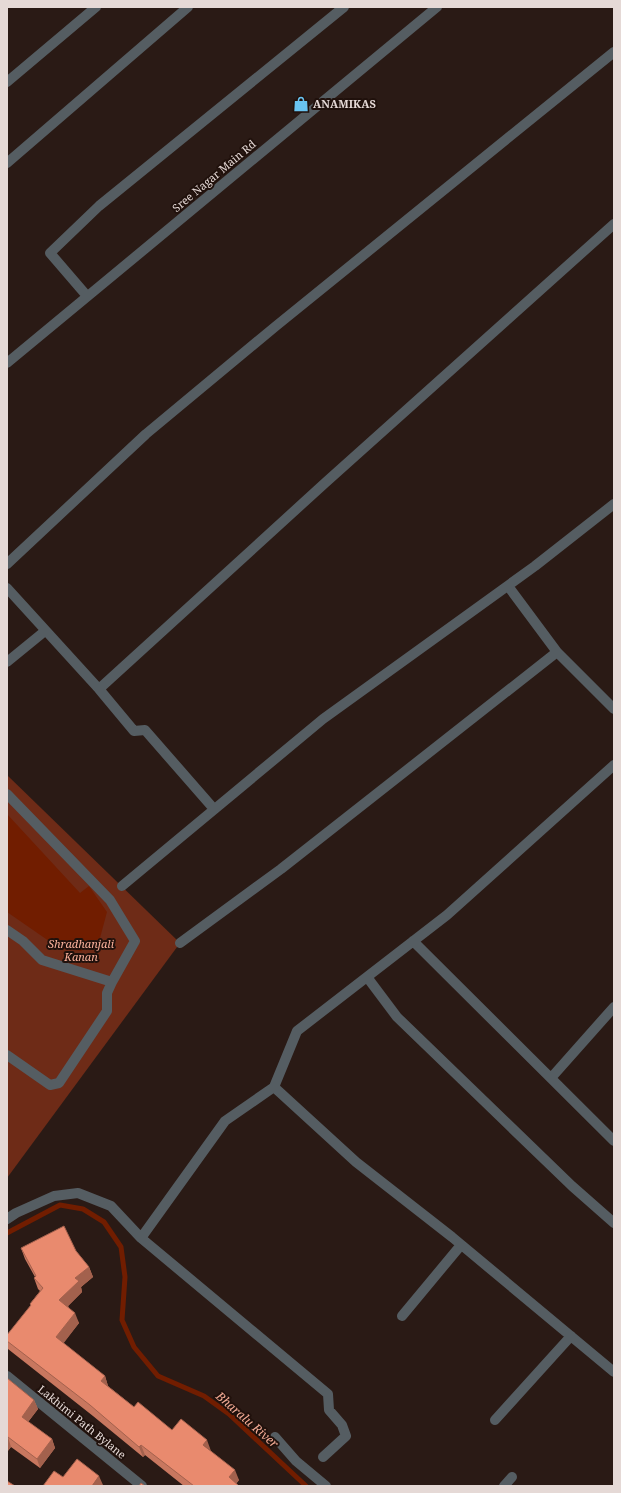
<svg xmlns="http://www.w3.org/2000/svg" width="621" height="1493" viewBox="0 0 621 1493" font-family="'Noto Serif',serif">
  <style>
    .green { fill: #6e2b17 }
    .water { fill: #711d00 }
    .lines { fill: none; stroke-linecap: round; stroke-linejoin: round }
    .stream { stroke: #711d00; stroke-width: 5 }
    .minor { stroke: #555d62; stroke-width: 10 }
    .wall { fill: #c8775f }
    .shaded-wall { fill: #a3614d }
    .building { fill: #e98a6e; stroke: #a3614d }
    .labels { text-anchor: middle; stroke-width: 4; stroke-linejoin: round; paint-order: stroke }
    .poi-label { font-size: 11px; font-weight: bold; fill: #e5d9d6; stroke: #20110c; text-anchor: start }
    .street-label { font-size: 11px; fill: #e5d9d6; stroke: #20110c }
    .park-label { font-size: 11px; font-style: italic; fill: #fbb19b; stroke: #20110c }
    .water-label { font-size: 12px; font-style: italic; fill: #f5ac96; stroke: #20110c }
  </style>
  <rect width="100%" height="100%" fill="#2a1a15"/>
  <path class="green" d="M7,775L180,943L7,1178Z"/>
  <path class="water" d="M7,814L80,893L89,886L107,912L100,938L81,951L59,948L7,912Z"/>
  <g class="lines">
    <path class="stream" d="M7,1233L60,1205L83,1209L104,1222L121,1247L125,1277L122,1320L134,1347L158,1376L204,1396L229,1414L306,1486"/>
    <path class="minor" d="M7,82L96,7
      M7,163L188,7
      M87,296L50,253L99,206L344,7
      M7,363L437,7
      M7,564L146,434L276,326L614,52
      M7,588L99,689L134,731L145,730L214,809
      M557,652L614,709
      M7,662L45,631
      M99,689L325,483L614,224
      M7,794L110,900L135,941L112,982L107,993V1011L59,1083L50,1085L7,1055
      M122,886L323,719L535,566L614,504
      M7,930L23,941L42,960L112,982
      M413,941L614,1141
      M180,943L281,869L557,652L508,586
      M367,977L397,1017L572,1186L614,1223
      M551,1078L614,1007
      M274,1087L356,1162L452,1237L614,1372
      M7,1219L16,1213L54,1196L78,1193L111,1206L141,1238L328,1394L329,1410L342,1425L346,1436L323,1457
      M141,1238L225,1121L274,1087L297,1031L447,915L614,765
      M402,1316L461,1245
      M7,1376L142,1486
      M495,1420L571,1336
      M275,1437L296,1461L326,1486
      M504,1486L512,1477"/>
  </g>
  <path class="wall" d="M21,1248L76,1251L89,1267L93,1277L81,1287L82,1292L68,1306L79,1323L63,1343L105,1376L108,1386L134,1407L172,1430L211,1451L239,1480L236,1484L239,1486H184L145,1455L143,1457L93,1416L8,1349L7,1347V1335L31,1306L30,1304L40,1291L38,1289L34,1278L35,1277L25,1259Z
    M7,1378L34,1400L38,1409L28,1422L52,1439L55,1448L40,1468L11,1447L7,1452Z"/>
  <path class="shaded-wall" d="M89,1267L93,1277L81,1287L82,1292L63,1311L59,1300L75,1278Z
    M75,1313L79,1323L60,1348L56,1337Z
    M105,1376L108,1386L101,1381Z
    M34,1400L38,1409L25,1426L22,1417Z
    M8,1437L11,1447L7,1452V1439Z
    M52,1439L55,1448L40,1468L37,1459Z
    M207,1440L211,1451L203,1445Z
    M141,1445L145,1455L143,1457L139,1447Z
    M235,1470L239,1480L234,1486L229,1477Z
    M99,1476L103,1485L102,1486H92Z"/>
  <path class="building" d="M64,1226L76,1251L89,1267L75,1278L79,1281L59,1300L75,1313L56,1337L105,1376L101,1381L134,1407L138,1402L172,1430L181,1419L207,1440L203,1445L235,1470L229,1477L239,1486H194L141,1445L139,1447L90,1405L7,1341V1335L31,1305L30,1304L43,1288L34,1278L36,1276L21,1248Z
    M7,1378L34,1400L22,1417L52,1439L37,1459L8,1437L7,1439Z
    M77,1459L99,1476L92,1486H43L54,1471L63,1477Z
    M7,1481L15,1486H7Z
    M141,1483L145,1486H139Z"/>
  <defs>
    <symbol id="shop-bare" viewBox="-9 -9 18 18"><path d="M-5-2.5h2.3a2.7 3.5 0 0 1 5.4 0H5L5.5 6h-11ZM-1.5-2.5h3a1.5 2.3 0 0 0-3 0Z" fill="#69c4f1" stroke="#20110c" stroke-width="2.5" paint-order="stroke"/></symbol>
  </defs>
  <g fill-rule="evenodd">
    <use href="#shop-bare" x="290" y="93" width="22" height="22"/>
  </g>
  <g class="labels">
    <g class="poi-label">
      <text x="313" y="108">ANAMIKAS</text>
    </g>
    <g class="street-label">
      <text transform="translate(214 176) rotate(-40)" y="4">Sree Nagar Main Rd</text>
      <text transform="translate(82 1422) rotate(39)" y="4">Lakhimi Path Bylane</text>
    </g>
    <g class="park-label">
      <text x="81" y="948">Shradhanjali<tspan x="81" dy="13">Kanan</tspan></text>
    </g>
    <g class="water-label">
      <text transform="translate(247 1420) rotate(41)" y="4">Bharalu River</text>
    </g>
  </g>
  <rect width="621" height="1493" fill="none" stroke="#e5d9d6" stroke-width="16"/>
</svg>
